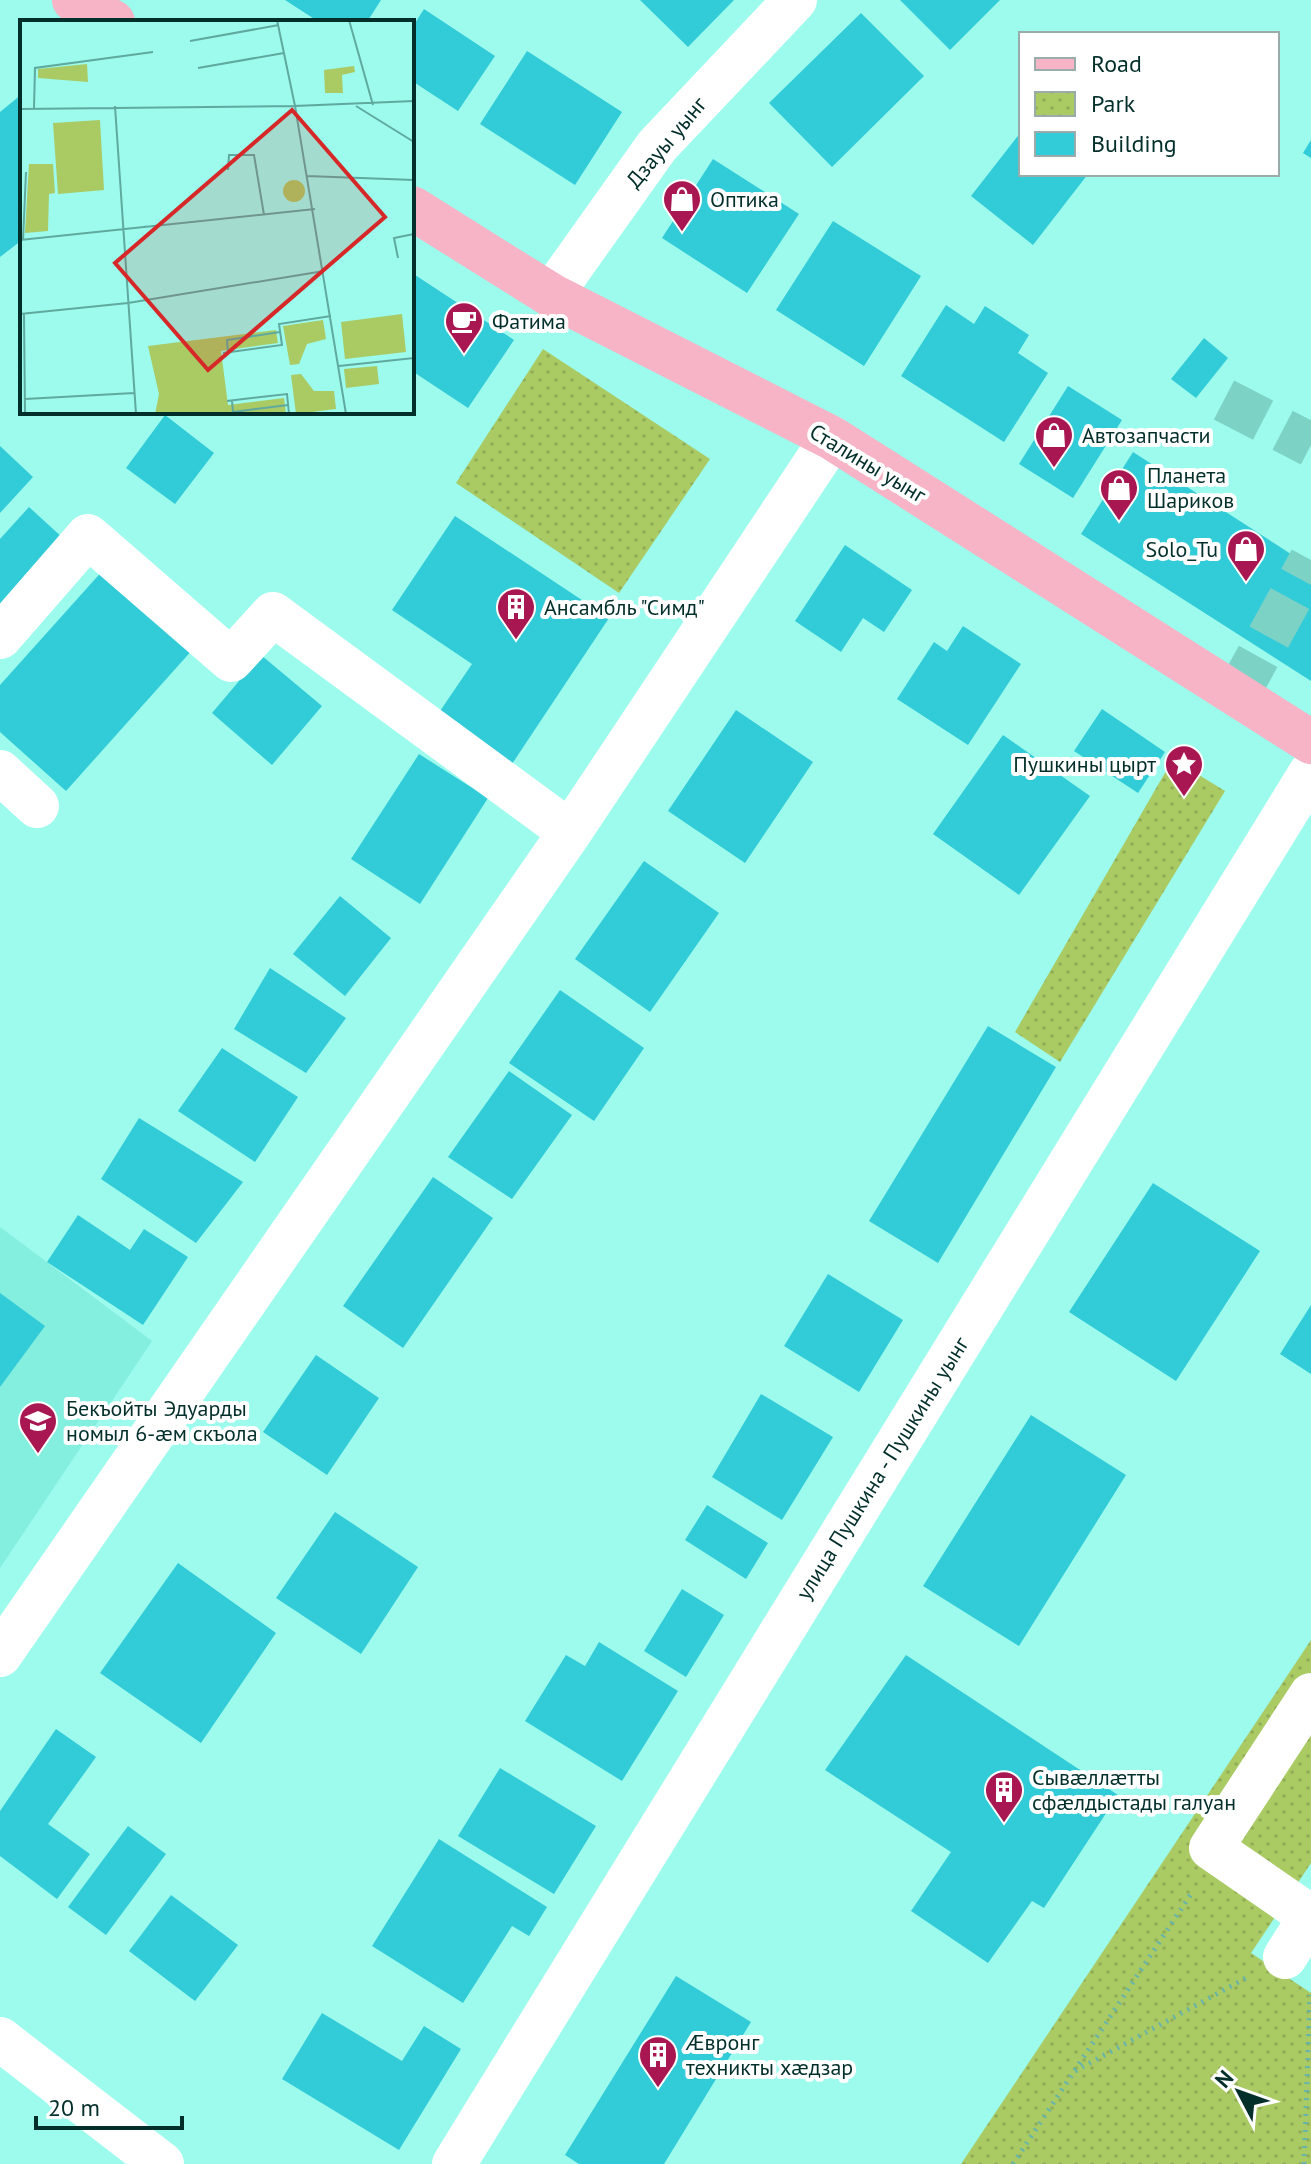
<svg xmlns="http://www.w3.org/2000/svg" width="1311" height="2164" viewBox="0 0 1311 2164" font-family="'PT Sans',sans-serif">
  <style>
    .built { fill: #84eedf }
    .park { fill: url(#park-dots) }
    .building { fill: #32cbd8 }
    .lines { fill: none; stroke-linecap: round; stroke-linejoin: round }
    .minor-tunnel { stroke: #7dd2c6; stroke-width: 44; stroke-dasharray: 44 22; stroke-linecap: butt }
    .path { stroke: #67b4a9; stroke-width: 5; stroke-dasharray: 2 6; stroke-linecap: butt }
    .minor { stroke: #fff; stroke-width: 44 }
    .major { stroke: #f7b4c6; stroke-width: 44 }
    .labels { text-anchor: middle; stroke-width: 8; stroke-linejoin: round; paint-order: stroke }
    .street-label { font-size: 22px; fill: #032f2a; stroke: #fff }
    .poi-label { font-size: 22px; fill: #032f2a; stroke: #fff; text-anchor: start }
    .inset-road { fill: none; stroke: #5fa99f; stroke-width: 2 }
    .view { fill: #d62828; fill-opacity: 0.15; stroke: #d62828; stroke-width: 4 }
    .inset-edge { fill: none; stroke: #032f2a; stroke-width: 4 }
  </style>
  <defs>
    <pattern id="park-dots" width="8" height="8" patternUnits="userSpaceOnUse" patternTransform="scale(2)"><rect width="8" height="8" fill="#aaca64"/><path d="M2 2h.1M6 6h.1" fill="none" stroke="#91ae57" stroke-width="1.8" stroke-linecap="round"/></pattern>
  </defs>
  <rect width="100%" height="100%" fill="#9cfbed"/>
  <path class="built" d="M0,1227L152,1341L0,1568Z"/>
  <path class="park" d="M543,349L710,459L619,593L456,483Z
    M1173,759L1225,791L1060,1062L1015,1032Z
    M1311,1640V1863L1251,1953L1311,1993V2164H961Z"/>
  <path class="building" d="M285,0H381L367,22H319Z
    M640,0H734L688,47Z
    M900,0H1000L950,50Z
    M424,9L495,56L458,111L412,81V28Z
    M861,13L924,76L832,167L769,103Z
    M527,51L622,112L575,185L480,124Z
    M22,94V240L0,257V112Z
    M1021,132V174H1088L1033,245L971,196Z
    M1311,140V158L1303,153Z
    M713,159L799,214L747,293L662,238Z
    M833,221L921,276L864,366L776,310Z
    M412,273L514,340L468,408L412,371Z
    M946,305L974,324L985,306L1029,335L1018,353L1048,373L1004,442L901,376Z
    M1204,338L1228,358L1196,398L1171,379Z
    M1068,386L1122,420L1073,498L1019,464Z
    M165,415L214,453L175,504L126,468Z
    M0,446L33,477L0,513Z
    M1133,452L1311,567V681L1081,534Z
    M29,507L64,539L0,611V539Z
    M455,516L609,618L512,764L438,714L472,664L392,610Z
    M845,545L912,590L884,632L863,618L841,652L795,621Z
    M105,568L194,648L66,791L0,732V685Z
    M963,626L1021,664L968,745L897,699L934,642L947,651Z
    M261,655L322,706L272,765L212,713Z
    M1102,709L1165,752L1138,793L1074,751Z
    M736,710L813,762L745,863L668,811Z
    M1003,735L1090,796L1019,895L933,834Z
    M419,754L488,798L420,904L351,859Z
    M644,861L719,913L650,1012L575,959Z
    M340,896L391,938L345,996L293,954Z
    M270,968L346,1018L306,1073L234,1029Z
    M560,990L644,1048L594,1121L509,1063Z
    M988,1026L1056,1067L938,1263L869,1221Z
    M222,1048L298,1097L255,1162L178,1111Z
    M509,1071L572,1115L512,1199L448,1157Z
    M139,1118L243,1182L196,1243L101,1179Z
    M433,1177L493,1218L403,1348L343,1306Z
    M1153,1183L1260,1251L1176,1381L1069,1312Z
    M78,1215L130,1250L144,1229L188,1257L143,1325L47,1262Z
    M828,1274L903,1320L859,1392L784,1346Z
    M0,1293L45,1326L0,1387Z
    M1311,1305V1374L1280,1354Z
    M316,1355L379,1398L327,1475L263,1432Z
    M761,1394L833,1437L782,1520L712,1477Z
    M1031,1415L1126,1475L1019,1646L923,1586Z
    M707,1505L768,1543L746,1579L685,1540Z
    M335,1512L418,1567L361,1654L276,1598Z
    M178,1563L276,1633L201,1743L100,1673Z
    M682,1589L724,1615L686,1677L644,1651Z
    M599,1642L678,1691L622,1781L525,1721L566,1655L585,1666Z
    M906,1655L1118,1795L1044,1908L1032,1901L988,1963L911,1911L951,1852L825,1770Z
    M56,1729L96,1757L48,1824L90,1854L57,1899L0,1856V1811Z
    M500,1768L596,1826L554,1894L458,1836Z
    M128,1826L166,1854L106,1935L68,1907Z
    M439,1839L547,1907L529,1936L512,1926L463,2003L372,1946Z
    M171,1895L238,1945L195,2001L129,1951Z
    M676,1976L751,2022L664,2164H579L565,2155Z
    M322,2013L402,2061L424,2026L461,2049L399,2150L282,2079Z"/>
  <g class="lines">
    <path class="minor-tunnel" d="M1224,400L1311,445
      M1237,695L1311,560"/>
    <path class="path" d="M1075,2071L1246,1978
      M1013,2164L1193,1891
      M1304,2164L1310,1995"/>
    <path class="minor" d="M551,295L657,146L795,0
      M0,637L88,536L231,660L273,614L570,832
      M0,772L37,806
      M0,1655L570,832L832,438
      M1311,1917L1211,1848L1311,1695
      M1285,1957L1311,1916
      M0,2039L162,2164
      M454,2164L1311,772"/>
    <path class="major" d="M74,0L113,22
      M412,208L551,295L832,438L1311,742"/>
  </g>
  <defs>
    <symbol id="shop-pin" viewBox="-11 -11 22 30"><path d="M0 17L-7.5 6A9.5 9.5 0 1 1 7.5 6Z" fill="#a81752" stroke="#fff"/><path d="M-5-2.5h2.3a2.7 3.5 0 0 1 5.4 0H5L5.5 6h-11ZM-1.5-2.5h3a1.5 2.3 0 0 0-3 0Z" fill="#fff"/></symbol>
    <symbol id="cafe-pin" viewBox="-11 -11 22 30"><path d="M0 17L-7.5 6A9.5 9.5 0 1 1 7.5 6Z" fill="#a81752" stroke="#fff"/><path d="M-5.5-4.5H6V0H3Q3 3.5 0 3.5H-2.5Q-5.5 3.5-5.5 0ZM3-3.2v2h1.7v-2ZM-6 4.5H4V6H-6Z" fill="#fff"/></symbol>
    <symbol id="building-pin" viewBox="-11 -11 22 30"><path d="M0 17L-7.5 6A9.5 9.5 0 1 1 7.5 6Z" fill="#a81752" stroke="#fff"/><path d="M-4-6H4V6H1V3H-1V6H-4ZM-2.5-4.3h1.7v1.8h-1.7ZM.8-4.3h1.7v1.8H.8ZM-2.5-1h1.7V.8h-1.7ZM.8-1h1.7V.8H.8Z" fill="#fff"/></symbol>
    <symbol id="sight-pin" viewBox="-11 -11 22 30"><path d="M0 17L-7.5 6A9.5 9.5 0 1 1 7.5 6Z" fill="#a81752" stroke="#fff"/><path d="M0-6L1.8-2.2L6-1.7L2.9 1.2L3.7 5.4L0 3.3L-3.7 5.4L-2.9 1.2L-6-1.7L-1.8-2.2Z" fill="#fff"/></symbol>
    <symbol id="school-pin" viewBox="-11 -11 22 30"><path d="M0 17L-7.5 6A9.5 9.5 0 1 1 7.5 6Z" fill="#a81752" stroke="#fff"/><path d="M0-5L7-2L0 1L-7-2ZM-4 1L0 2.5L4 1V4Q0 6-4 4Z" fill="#fff"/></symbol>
  </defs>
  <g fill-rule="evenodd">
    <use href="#shop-pin" x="660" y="177" width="44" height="60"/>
    <use href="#cafe-pin" x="442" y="299" width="44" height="60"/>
    <use href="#shop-pin" x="1032" y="413" width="44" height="60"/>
    <use href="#shop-pin" x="1097" y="466" width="44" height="60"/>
    <use href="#shop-pin" x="1224" y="527" width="44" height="60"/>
    <use href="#building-pin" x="494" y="585" width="44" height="60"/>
    <use href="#sight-pin" x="1162" y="742" width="44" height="60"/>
    <use href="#school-pin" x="16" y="1399" width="44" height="60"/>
    <use href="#building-pin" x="982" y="1768" width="44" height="60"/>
    <use href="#building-pin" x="636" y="2033" width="44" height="60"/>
  </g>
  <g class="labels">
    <g class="street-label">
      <text transform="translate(666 142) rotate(-50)" y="8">Дзауы уынг</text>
      <text transform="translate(868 463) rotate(31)" y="8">Сталины уынг</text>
      <text transform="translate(882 1468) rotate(-58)" y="8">улица Пушкина - Пушкины уынг</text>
    </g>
    <g class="poi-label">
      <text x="710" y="207">Оптика</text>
      <text x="492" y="329">Фатима</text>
      <text x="1082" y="443">Автозапчасти</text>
      <text x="1147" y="483">Планета<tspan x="1147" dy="25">Шариков</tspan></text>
      <text x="1218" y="557" text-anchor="end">Solo_Tu</text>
      <text x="544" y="615">Ансамбль "Симд"</text>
      <text x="1156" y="772" text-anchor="end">Пушкины цырт</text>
      <text x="66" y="1416">Бекъойты Эдуарды<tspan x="66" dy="25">номыл 6-æм скъола</tspan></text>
      <text x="1032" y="1785">Сывæллæтты<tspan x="1032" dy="25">сфæлдыстады галуан</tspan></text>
      <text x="686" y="2050">Æвpонг<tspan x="686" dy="25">техникты хæдзар</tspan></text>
    </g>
  </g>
  <g transform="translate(20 20)">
    <rect width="394" height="394" fill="#9cfbed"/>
    <path d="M80,100L84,170L38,174L33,103ZM9,144H33L35,173L29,174L28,211L5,213Z" fill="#aaca64"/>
    <path d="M67,44L68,62L18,58V49ZM334,46L335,52L322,55L323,73H305L304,50ZM263 171a11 11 0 1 1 22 0a11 11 0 1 1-22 0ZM382,294L386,332L325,339L321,302ZM303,300L306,319L287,324L279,344L270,345L263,306ZM256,310L258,323L201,331L208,385L264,378L266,394H135L139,374L128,326ZM357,346L359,364L326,368L324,349ZM281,354L294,371H314L316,389L276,394L271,355Z" fill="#aaca64"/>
    <path class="inset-road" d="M257,0L275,86M329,0L353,85M170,21L259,5M178,48L264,33M95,86L116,394M336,86L394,122M14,88L15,48L133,32M0,89L275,86M208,150L209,135H234L244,195M287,156L394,160M0,220L295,189M3,220L6,152M378,238L374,218L394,214M0,294L108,283L304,251M4,294L5,394M203,333L262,325L259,304L311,296M208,333L207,320L260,312M319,346L394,338M5,379L114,373M207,381L267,374L269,394M212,381L213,392L268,385M326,394L275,86L394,81"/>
    <path class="view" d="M272,90L365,197L188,350L95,243Z"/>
    <rect width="394" height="394" class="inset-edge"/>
  </g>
  <rect x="1019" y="32" width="260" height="144" fill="#ffffff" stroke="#9aacaa" stroke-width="2"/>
  <rect x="1035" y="58" width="40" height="12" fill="#f7b4c6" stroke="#9aacaa" stroke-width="2"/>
  <text x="1091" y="72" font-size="24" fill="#032f2a">Road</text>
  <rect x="1035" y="92" width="40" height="24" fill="url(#park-dots)" stroke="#9aacaa" stroke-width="2"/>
  <text x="1091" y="112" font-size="24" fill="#032f2a">Park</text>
  <rect x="1035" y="132" width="40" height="24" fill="#32cbd8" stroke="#9aacaa" stroke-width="2"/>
  <text x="1091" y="152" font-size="24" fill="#032f2a">Building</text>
  <g transform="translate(1239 2092) rotate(311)" stroke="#ffffff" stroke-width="6" paint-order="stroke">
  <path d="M0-6L14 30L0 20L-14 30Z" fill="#032f2a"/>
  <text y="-12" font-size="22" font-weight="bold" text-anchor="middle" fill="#032f2a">N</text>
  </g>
  <path d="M36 2116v12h146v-12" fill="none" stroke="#032f2a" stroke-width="4"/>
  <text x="48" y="2116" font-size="24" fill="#032f2a" stroke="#ffffff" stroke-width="6" paint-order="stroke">20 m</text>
</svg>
